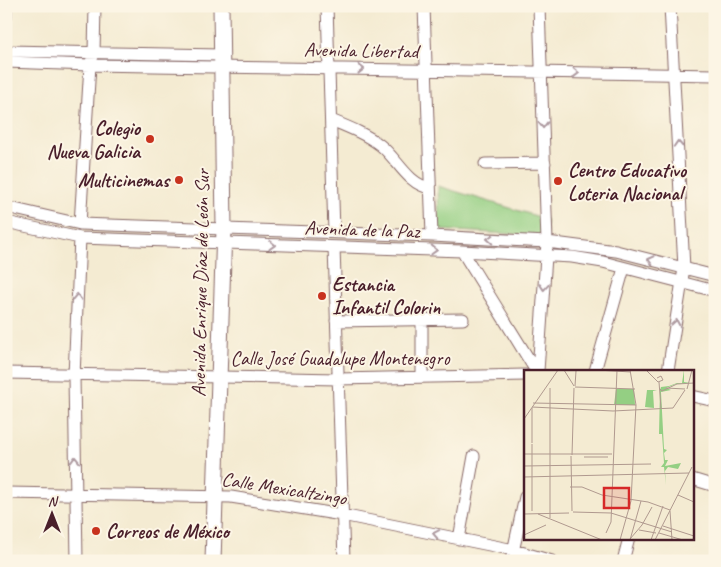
<svg xmlns="http://www.w3.org/2000/svg" width="721" height="567" viewBox="0 0 721 567" font-family="Caveat,sans-serif">
  <style>
    .green { fill: #94cf83; stroke: #6f7757 }
    .lines { fill: none; stroke-linecap: round; stroke-linejoin: round }
    .minor-casing { stroke: #866665; stroke-width: 13 }
    .major-casing { stroke: #866665; stroke-width: 17 }
    .minor { stroke: #fff; stroke-width: 11 }
    .major { stroke: #fff; stroke-width: 15 }
    .oneway { stroke: #ae9aa0 }
    .poi-dot { fill: #c8321e; stroke: #fcf5e5; stroke-width: 2 }
    .labels { text-anchor: middle; stroke-width: 4; stroke-linejoin: round; paint-order: stroke }
    .street-label { font-size: 20px; fill: #4a1f2b; stroke: #fcf5e5 }
    .poi-label { font-size: 20px; font-weight: bold; fill: #4a1f2b; stroke: #fcf5e5; text-anchor: start }
    .inset-road { fill: none; stroke: #b0998f; stroke-width: 1 }
    .view { fill: #d62828; fill-opacity: 0.15; stroke: #d62828; stroke-width: 2.5 }
    .inset-edge { fill: none; stroke: #4a1f2b; stroke-width: 2.5 }
  </style>
  <rect width="100%" height="100%" fill="#fcf5e5"/>
  <filter id="ink" filterUnits="userSpaceOnUse"><feTurbulence type="fractalNoise" baseFrequency=".02" numOctaves="2"/><feDisplacementMap in="SourceGraphic" scale="10" xChannelSelector="R" yChannelSelector="G"/><feConvolveMatrix kernelMatrix="1 2 1 2 8 2 1 2 1" color-interpolation-filters="sRGB"/></filter>
  <filter id="wash" filterUnits="userSpaceOnUse"><feTurbulence type="fractalNoise" baseFrequency=".0096" numOctaves="4" result="noise"/><feDisplacementMap in="SourceGraphic" scale="20" xChannelSelector="R" yChannelSelector="G"/><feGaussianBlur stdDeviation="1.12" result="paint"/><feColorMatrix in="noise" values="0 0 0 0 0 0 0 0 0 0 0 0 0 0 0 0 0 1.4 0 .05"/><feComposite in="paint" operator="in"/></filter>
  <g filter="url(#wash)">
    <rect width="100%" height="100%" fill="#f4ebd2"/>
    <path class="green" d="M438,186L546,219L547,236L439,230Z"/>
  </g>
  <g filter="url(#ink)">
    <g class="lines">
      <defs>
        <path id="minor" d="M327,6L334,232
          M424,6L432,236
          M6,17V6
          M6,51L221,55
          M6,62L90,65L715,75
          M331,120C348,127 366,134 380,145C397,158 407,184 430,188
          M485,164L545,163
          M6,207L80,224L432,236L547,242L616,251L715,276
          M6,222L80,238L462,251L572,257L603,262L715,291
          M80,224L90,65L94,53L95,6
          M334,247L344,561
          M462,251L536,371
          M336,321L463,319
          M538,371L547,242L539,6
          M595,371L624,268
          M668,371L684,268L670,6
          M6,373L338,379L525,375
          M422,377V320
          M692,396L715,401
          M692,479L715,486
          M6,493L231,497L342,515L514,550L552,561
          M459,539L474,456
          M77,561L74,376L80,238
          M511,561L525,497
          M623,561L629,538"/>
        <path id="major" d="M213,561L224,229L221,6"/>
      </defs>
      <use href="#minor" class="minor-casing"/>
      <use href="#major" class="major-casing"/>
      <use href="#minor" class="minor"/>
      <use href="#major" class="major"/>
    </g>
    <defs><path id="oneway-chevron" d="M-2-3.5L2.5 0L-2 3.5" fill="none" stroke-width="1.6" stroke-linecap="round" stroke-linejoin="round" transform="scale(1.25)"/></defs>
    <g class="oneway">
      <use href="#oneway-chevron" transform="translate(361 69) rotate(1)"/>
      <use href="#oneway-chevron" transform="translate(576 73) rotate(1)"/>
      <use href="#oneway-chevron" transform="translate(543 125) rotate(88)"/>
      <use href="#oneway-chevron" transform="translate(678 144) rotate(-93)"/>
      <use href="#oneway-chevron" transform="translate(490 239) rotate(-177)"/>
      <use href="#oneway-chevron" transform="translate(272 245) rotate(2)"/>
      <use href="#oneway-chevron" transform="translate(434 250) rotate(2)"/>
      <use href="#oneway-chevron" transform="translate(651 260) rotate(-166)"/>
      <use href="#oneway-chevron" transform="translate(544 287) rotate(94)"/>
      <use href="#oneway-chevron" transform="translate(77 297) rotate(-88)"/>
      <use href="#oneway-chevron" transform="translate(676 323) rotate(-80)"/>
      <use href="#oneway-chevron" transform="translate(75 460) rotate(-91)"/>
      <use href="#oneway-chevron" transform="translate(436 534) rotate(-169)"/>
    </g>
  </g>
  <g class="poi-dot">
    <circle cx="150" cy="139" r="5"/>
    <circle cx="179" cy="180" r="5"/>
    <circle cx="558" cy="181" r="5"/>
    <circle cx="322" cy="296" r="5"/>
    <circle cx="96" cy="531" r="5"/>
  </g>
  <g class="labels">
    <g class="street-label">
      <text transform="translate(361 50) rotate(1)" y="7">Avenida Libertad</text>
      <text transform="translate(362 229) rotate(2)" y="7">Avenida de la Paz</text>
      <text transform="translate(200 283) rotate(-89)" y="7">Avenida Enrique Díaz de León Sur</text>
      <text x="340" y="365">Calle José Guadalupe Montenegro</text>
      <text transform="translate(284 488) rotate(9)" y="7">Calle Mexicaltzingo</text>
    </g>
    <g class="poi-label">
      <text x="140" y="135" text-anchor="end">Colegio<tspan x="140" dy="23">Nueva Galicia</tspan></text>
      <text x="568" y="177">Centro Educativo<tspan x="568" dy="23">Loteria Nacional</tspan></text>
      <text x="169" y="187" text-anchor="end">Multicinemas</text>
      <text x="332" y="291">Estancia<tspan x="332" dy="23">Infantil Colorin</tspan></text>
      <text x="106" y="538">Correos de México</text>
    </g>
  </g>
  <g transform="translate(524 370)">
    <rect width="170" height="170" fill="#f4ebd2"/>
    <path d="M160,0V12L166,13L152,14L142,18L147,20L137,22L140,79L143,80L140,83L141,90H144L141,96L157,93L154,99L144,97L141,101L142,115L140,97H137L140,93L138,64H135L136,20L137,17L145,16L153,13H158ZM92,19H110L111,35H90ZM123,20H133L129,21L130,38L121,37Z" fill="#94cf83"/>
    <path class="inset-road" d="M40,0L50,16M73,0L107,2M122,0L134,12L139,10L137,6L133,8M135,12L137,38M51,16L52,1M51,17L111,19M26,18V148M142,18L161,19M136,19L138,21L153,14L170,13M163,19L168,0M9,33L112,35M8,37L89,41L149,38L161,20M0,49L34,0M8,73V38M0,84H88M48,85L50,18M47,86L48,141M60,87H84M0,96L127,94M0,107L165,103M46,117H58L78,125L124,132L146,140M154,125L170,132M8,141V74M146,141L148,170M49,142L87,143L148,162M0,144L45,143M14,144L78,170M139,156L170,166L169,170M115,160L132,163M82,163L87,152L93,0M135,163L159,170M0,165L22,155M106,169L118,155L128,137M96,170L107,131L112,35L106,0M106,170L117,131M127,170L139,136M131,170L168,97"/>
    <path class="view" d="M80,118H105V138H80Z"/>
    <rect width="170" height="170" class="inset-edge"/>
  </g>
  <rect width="721" height="567" fill="none" stroke="#fcf5e5" stroke-width="25"/>
  <g transform="translate(52 514)" stroke="#fcf5e5" stroke-width="4" paint-order="stroke">
  <path d="M0-4L9 19L0 12L-9 19Z" fill="#4a1f2b"/>
  <text y="-8" font-size="14" font-weight="bold" text-anchor="middle" fill="#4a1f2b">N</text>
  </g>
</svg>
